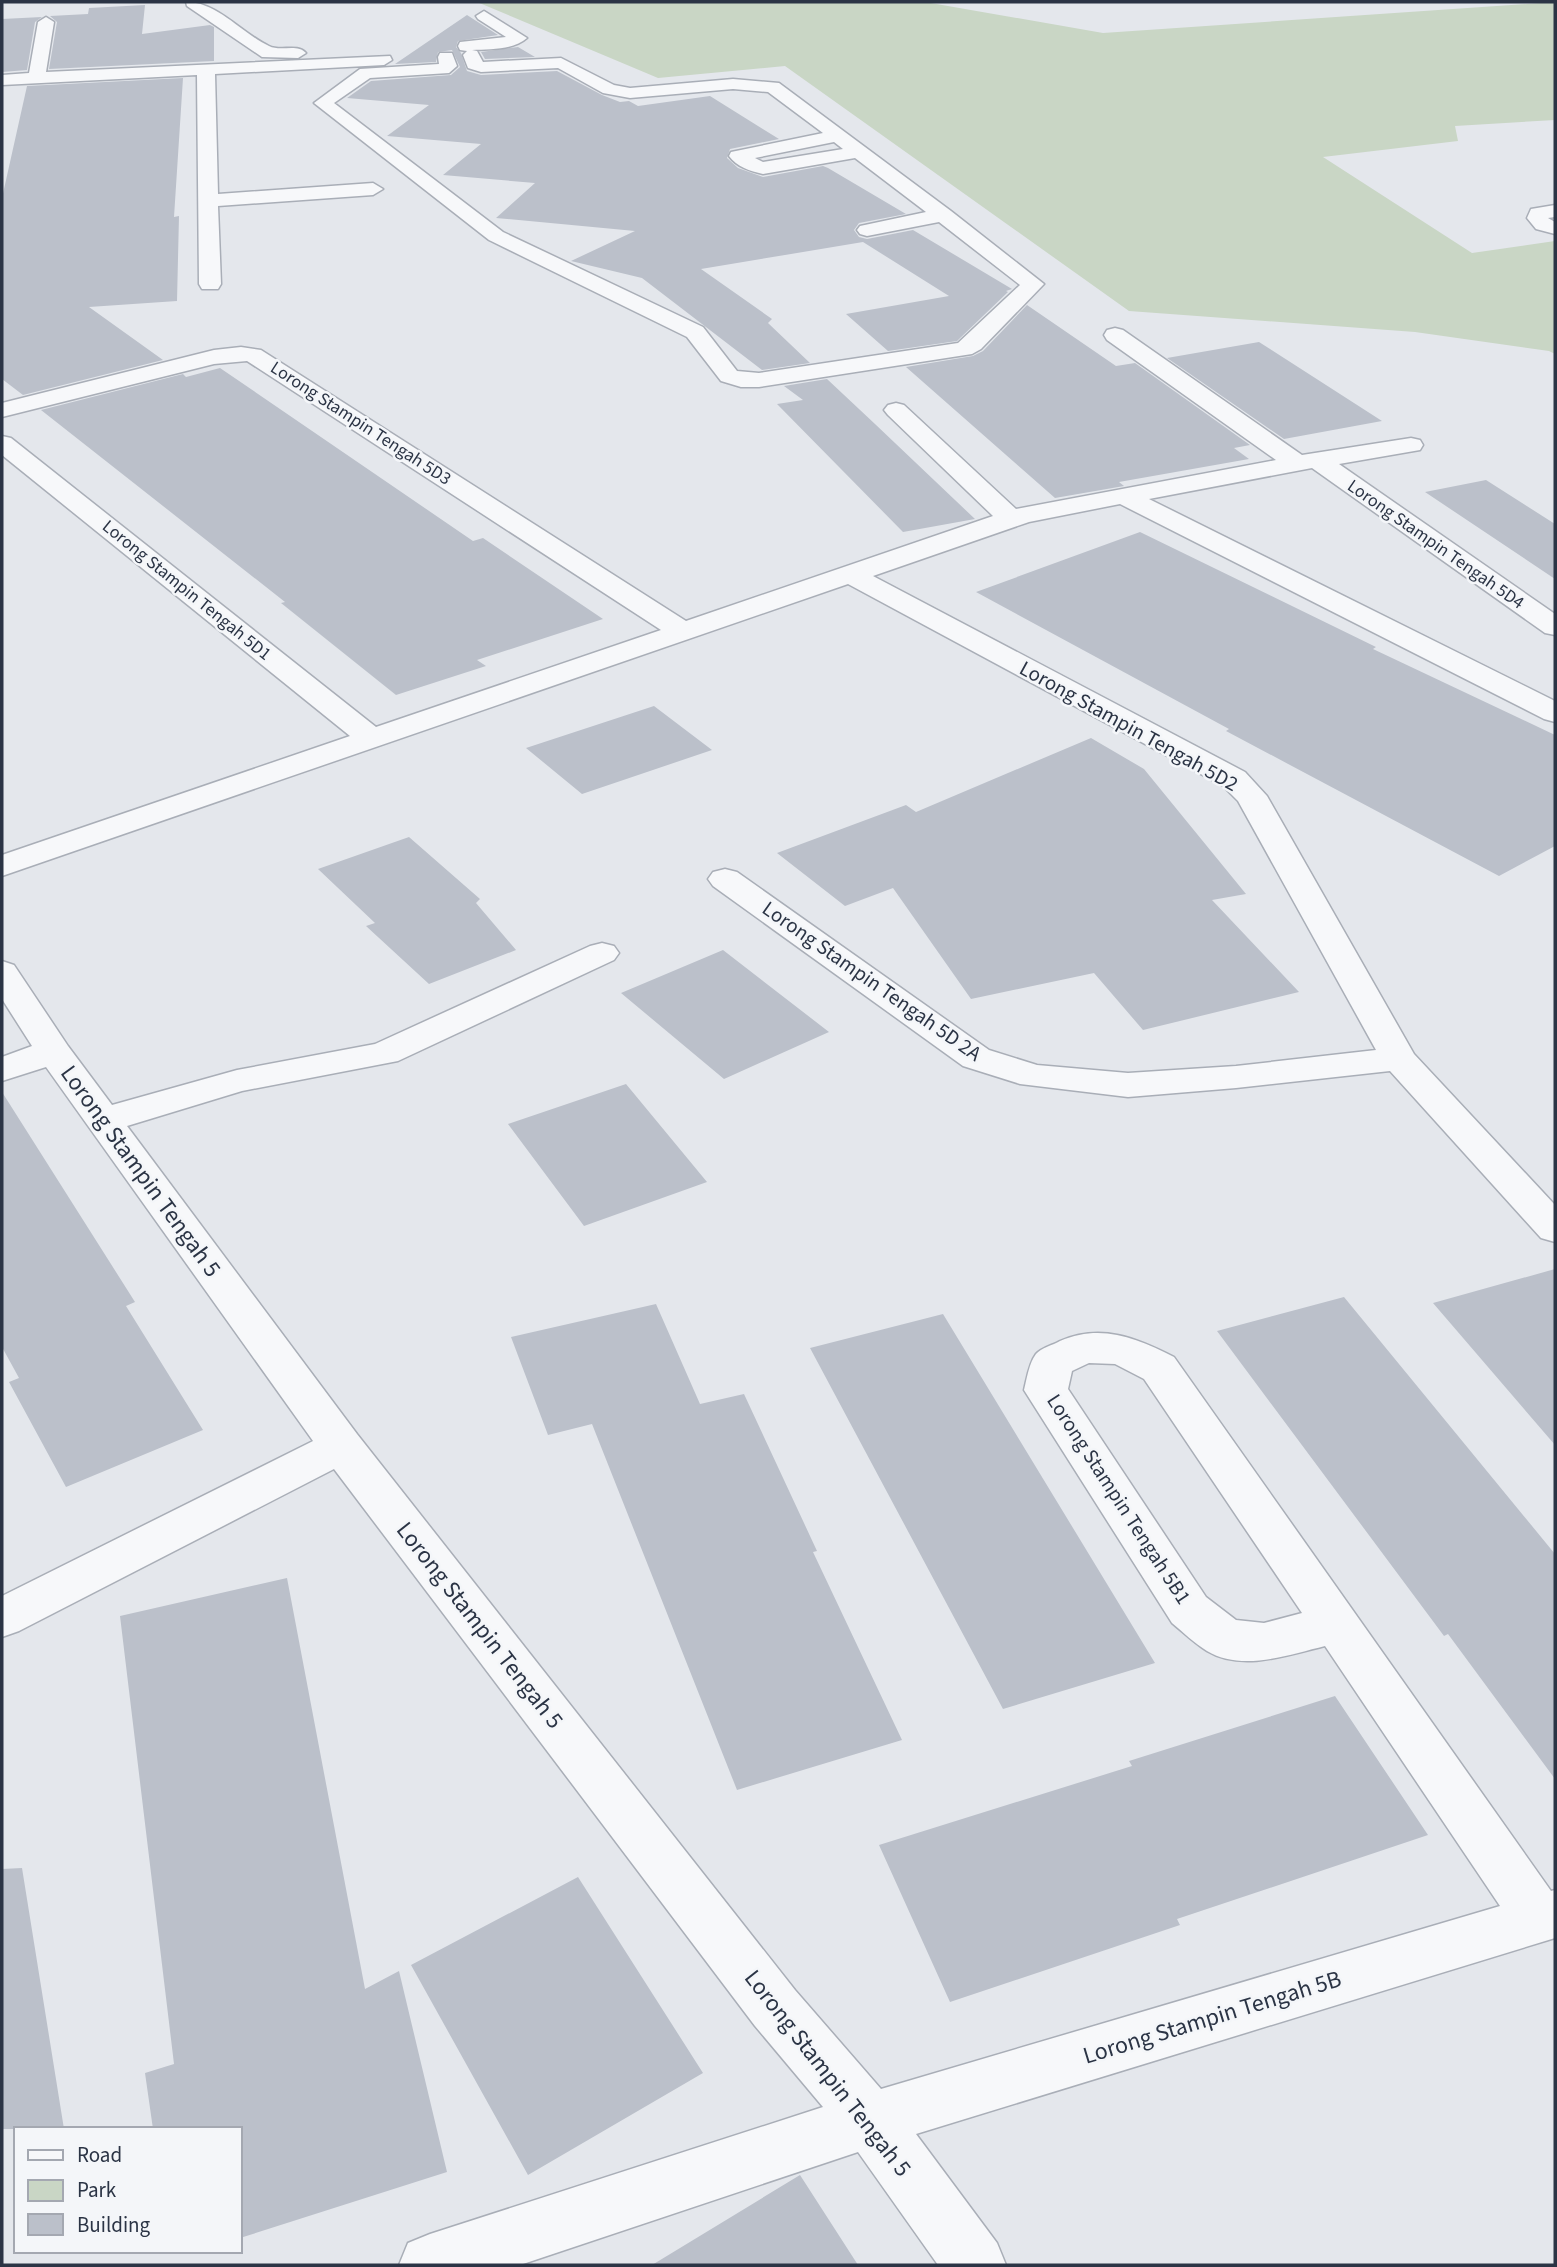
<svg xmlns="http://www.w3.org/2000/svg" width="1557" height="2267" viewBox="0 0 1557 2267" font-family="'Source Sans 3',sans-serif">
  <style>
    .green { fill: #c9d6c5 }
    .building { fill: #bbc0ca }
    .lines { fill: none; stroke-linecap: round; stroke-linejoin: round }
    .minor-casing { stroke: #a9aeb7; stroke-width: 3 }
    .minor { fill: #f7f8fa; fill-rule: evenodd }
    .labels { text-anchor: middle; stroke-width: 5; stroke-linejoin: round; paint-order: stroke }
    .far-street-label { font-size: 18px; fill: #2b3445; stroke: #f4f6f9 }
    .street-label { font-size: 21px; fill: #2b3445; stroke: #f4f6f9 }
    .near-street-label { font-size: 24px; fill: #2b3445; stroke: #f4f6f9 }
  </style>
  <rect width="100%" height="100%" fill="#e4e7ec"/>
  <path class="green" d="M477,2H925L1103,33L1555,2V120L1455,126L1458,141L1323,157L1472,253L1555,241V354L1549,351L1415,332L1129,311L785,66L658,78Z"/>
  <path class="building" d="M145,5L142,34L210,25L214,27V61L49,69L57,22L50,16L88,14L89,8Z
    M467,15L498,35L458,41L456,47L461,53L467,71L481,75L557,71L602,95L620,102L629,101L638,106L710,96L779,139L730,149L727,158L738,168L763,177L823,166L828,168L906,214L859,223L854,230L859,237L867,239L913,230L1012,289L1006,291L1008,292L957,341L888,351L846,314L949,296L863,242L701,269L772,319L768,323L810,363L762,370L642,278L571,261L635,231L496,218L535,183L443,175L481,144L387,136L429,105L347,98L371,81L451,75L460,67L452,50L438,52L436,62L395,64Z
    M42,17L35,22L27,70L2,72V19Z
    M518,47L535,57L485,59L481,52Z
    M183,78L174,217L179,216L177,301L89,307L163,360L23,395L2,379V198L27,86Z
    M1027,305L1116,366L1135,363L1250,445L1234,448L1249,459L1119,482L1124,486L1055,498L906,367L973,356L983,351Z
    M1259,342L1382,421L1284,439L1167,358Z
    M220,368L473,541L483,538L603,619L477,660L486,666L396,695L281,603L285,602L41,410L183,374L186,377Z
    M827,379L875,424L975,519L903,532L777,404L803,400L784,386Z
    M1486,480L1555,524V579L1425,492Z
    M1140,532L1376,647L1373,649L1555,735V846L1499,876L1226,731L1229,729L976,592Z
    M654,706L712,750L582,794L526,748Z
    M1091,738L1144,769L1246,894L1212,900L1299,992L1143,1030L1094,973L971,999L893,888L845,906L777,853L906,805L916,812Z
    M409,837L480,899L476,903L516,950L429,984L366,926L375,923L318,869Z
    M723,950L829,1032L724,1079L621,993Z
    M626,1084L707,1182L584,1226L508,1124Z
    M2,1092L135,1302L126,1306L203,1430L66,1487L9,1382L19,1378L2,1347Z
    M1555,1269V1445L1433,1303Z
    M1344,1297L1555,1554V1779L1448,1634L1444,1636L1217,1331Z
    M656,1304L700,1404L744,1394L817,1551L813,1552L902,1740L737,1790L592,1424L548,1435L511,1337Z
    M943,1314L1155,1663L1003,1709L810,1348Z
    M287,1578L365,1989L399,1971L447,2172L240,2238V2129H153L145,2073L174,2064L120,1616Z
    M1335,1696L1428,1835L1177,1919L1180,1925L950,2002L879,1845L1132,1766L1129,1761Z
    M22,1868L64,2129H2V1869Z
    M578,1877L703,2073L528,2175L411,1965Z
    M800,2175L858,2265H652Z"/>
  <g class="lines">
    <defs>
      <path id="minor" d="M186,2C218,2 241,33 269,46C281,52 297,43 306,53L298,58L262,57L187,6Z
        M484,11L527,38C514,50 490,49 472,50L477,51L483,62L561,58L614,85L630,88L733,79L779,83L951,211L1044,284L981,349L972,354L759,387H741L721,381L687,337L489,240L314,103L360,69L439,64L438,57L440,53H452L457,66L449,73L370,78L334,103L503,232L703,327L737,371L759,373L958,343L1020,285L939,222L867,236L860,234L857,230L860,226L926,212L855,158L763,174C750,171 737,167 729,156L731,152L823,133L768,92L733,89L630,98L603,93L558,68L481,72L468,68L463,55L467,51L460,50L458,46L460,42L506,37L478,19L476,16ZM834,142L843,149L763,162L755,158Z
        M46,17L54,22L46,72L390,56L392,60L384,65L215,74L218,194L373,183L383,189L373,195L218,206L221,284L218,289H202L199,284L197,75L2,85V75L29,73L38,22Z
        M1555,205V217L1548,218L1555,222V234L1536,229L1527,218L1531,209Z
        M1115,328L1123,330L1302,455L1411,438L1420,440L1423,445L1420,450L1339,464L1555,614V635L1545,633L1312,468L1149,499L1555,701V722L1544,719L1120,504L1029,522L873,576L1245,772L1267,796L1414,1054L1555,1205V1242L1541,1238L1390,1071L1236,1088L1128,1097L1020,1084L963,1066L713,886L708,879L713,872L725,869L737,872L989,1050L1037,1065L1128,1073L1236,1066L1376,1050L1238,801L1223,786L848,584L2,876V855L350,736L2,455V436L11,438L376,727L661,630L247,361L214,364L2,417V403L214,350L241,347L261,350L686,621L993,516L888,415L884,410L888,405L896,403L904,405L1016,509L1276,460L1107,340L1104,335L1107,330Z
        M602,943L614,946L619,953L614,960L398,1061L242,1091L127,1126L357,1434L795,1990L881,2089L1500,1906L1325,1646C1288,1655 1242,1672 1207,1651C1194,1643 1183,1632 1172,1623L1024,1390C1027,1378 1029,1363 1036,1354C1041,1348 1053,1345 1060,1341C1101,1323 1137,1338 1174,1357L1551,1891L1555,1890V1938L916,2134L997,2243L1006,2265H938L858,2152L520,2265H399L408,2243L430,2234L823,2107L755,2026L334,1469L19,1631L2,1637V1596L313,1441L46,1067L2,1081V1057L32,1046L2,999V961L14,965L68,1046L112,1105L237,1070L375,1044L590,946ZM1089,1363L1115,1364L1144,1379L1302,1613L1264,1623L1236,1620L1206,1597L1068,1389L1072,1371Z"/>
    </defs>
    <use href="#minor" class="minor-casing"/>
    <use href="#minor" class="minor"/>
  </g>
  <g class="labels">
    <g class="far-street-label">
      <text transform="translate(361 423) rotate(33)" y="6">Lorong Stampin Tengah 5D3</text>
      <text transform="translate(1436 544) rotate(35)" y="6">Lorong Stampin Tengah 5D4</text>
      <text transform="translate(187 590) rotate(39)" y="6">Lorong Stampin Tengah 5D1</text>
    </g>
    <g class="street-label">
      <text transform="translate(1129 726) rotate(29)" y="7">Lorong Stampin Tengah 5D2</text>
      <text transform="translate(872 981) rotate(35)" y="7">Lorong Stampin Tengah 5D 2A</text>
      <text transform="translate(1119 1499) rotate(57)" y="7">Lorong Stampin Tengah 5B1</text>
    </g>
    <g class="near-street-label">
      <text transform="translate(141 1171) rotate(54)" y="8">Lorong Stampin Tengah 5</text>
      <text transform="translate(480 1625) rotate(52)" y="8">Lorong Stampin Tengah 5</text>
      <text transform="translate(1212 2017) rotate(-17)" y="8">Lorong Stampin Tengah 5B</text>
      <text transform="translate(828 2073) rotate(52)" y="8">Lorong Stampin Tengah 5</text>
    </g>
  </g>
  <rect width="1557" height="2267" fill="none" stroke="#2b3445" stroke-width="7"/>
  <rect x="14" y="2127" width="228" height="126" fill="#f4f6f9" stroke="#a4a8b1" stroke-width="2"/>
  <rect x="28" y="2150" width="35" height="10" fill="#f7f8fa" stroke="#a4a8b1" stroke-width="2"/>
  <text x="77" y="2162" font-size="21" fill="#2b3445">Road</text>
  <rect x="28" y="2180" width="35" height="21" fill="#c9d6c5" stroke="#a4a8b1" stroke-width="2"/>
  <text x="77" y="2197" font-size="21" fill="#2b3445">Park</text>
  <rect x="28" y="2214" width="35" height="21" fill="#bbc0ca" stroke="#a4a8b1" stroke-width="2"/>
  <text x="77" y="2232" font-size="21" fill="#2b3445">Building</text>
</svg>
